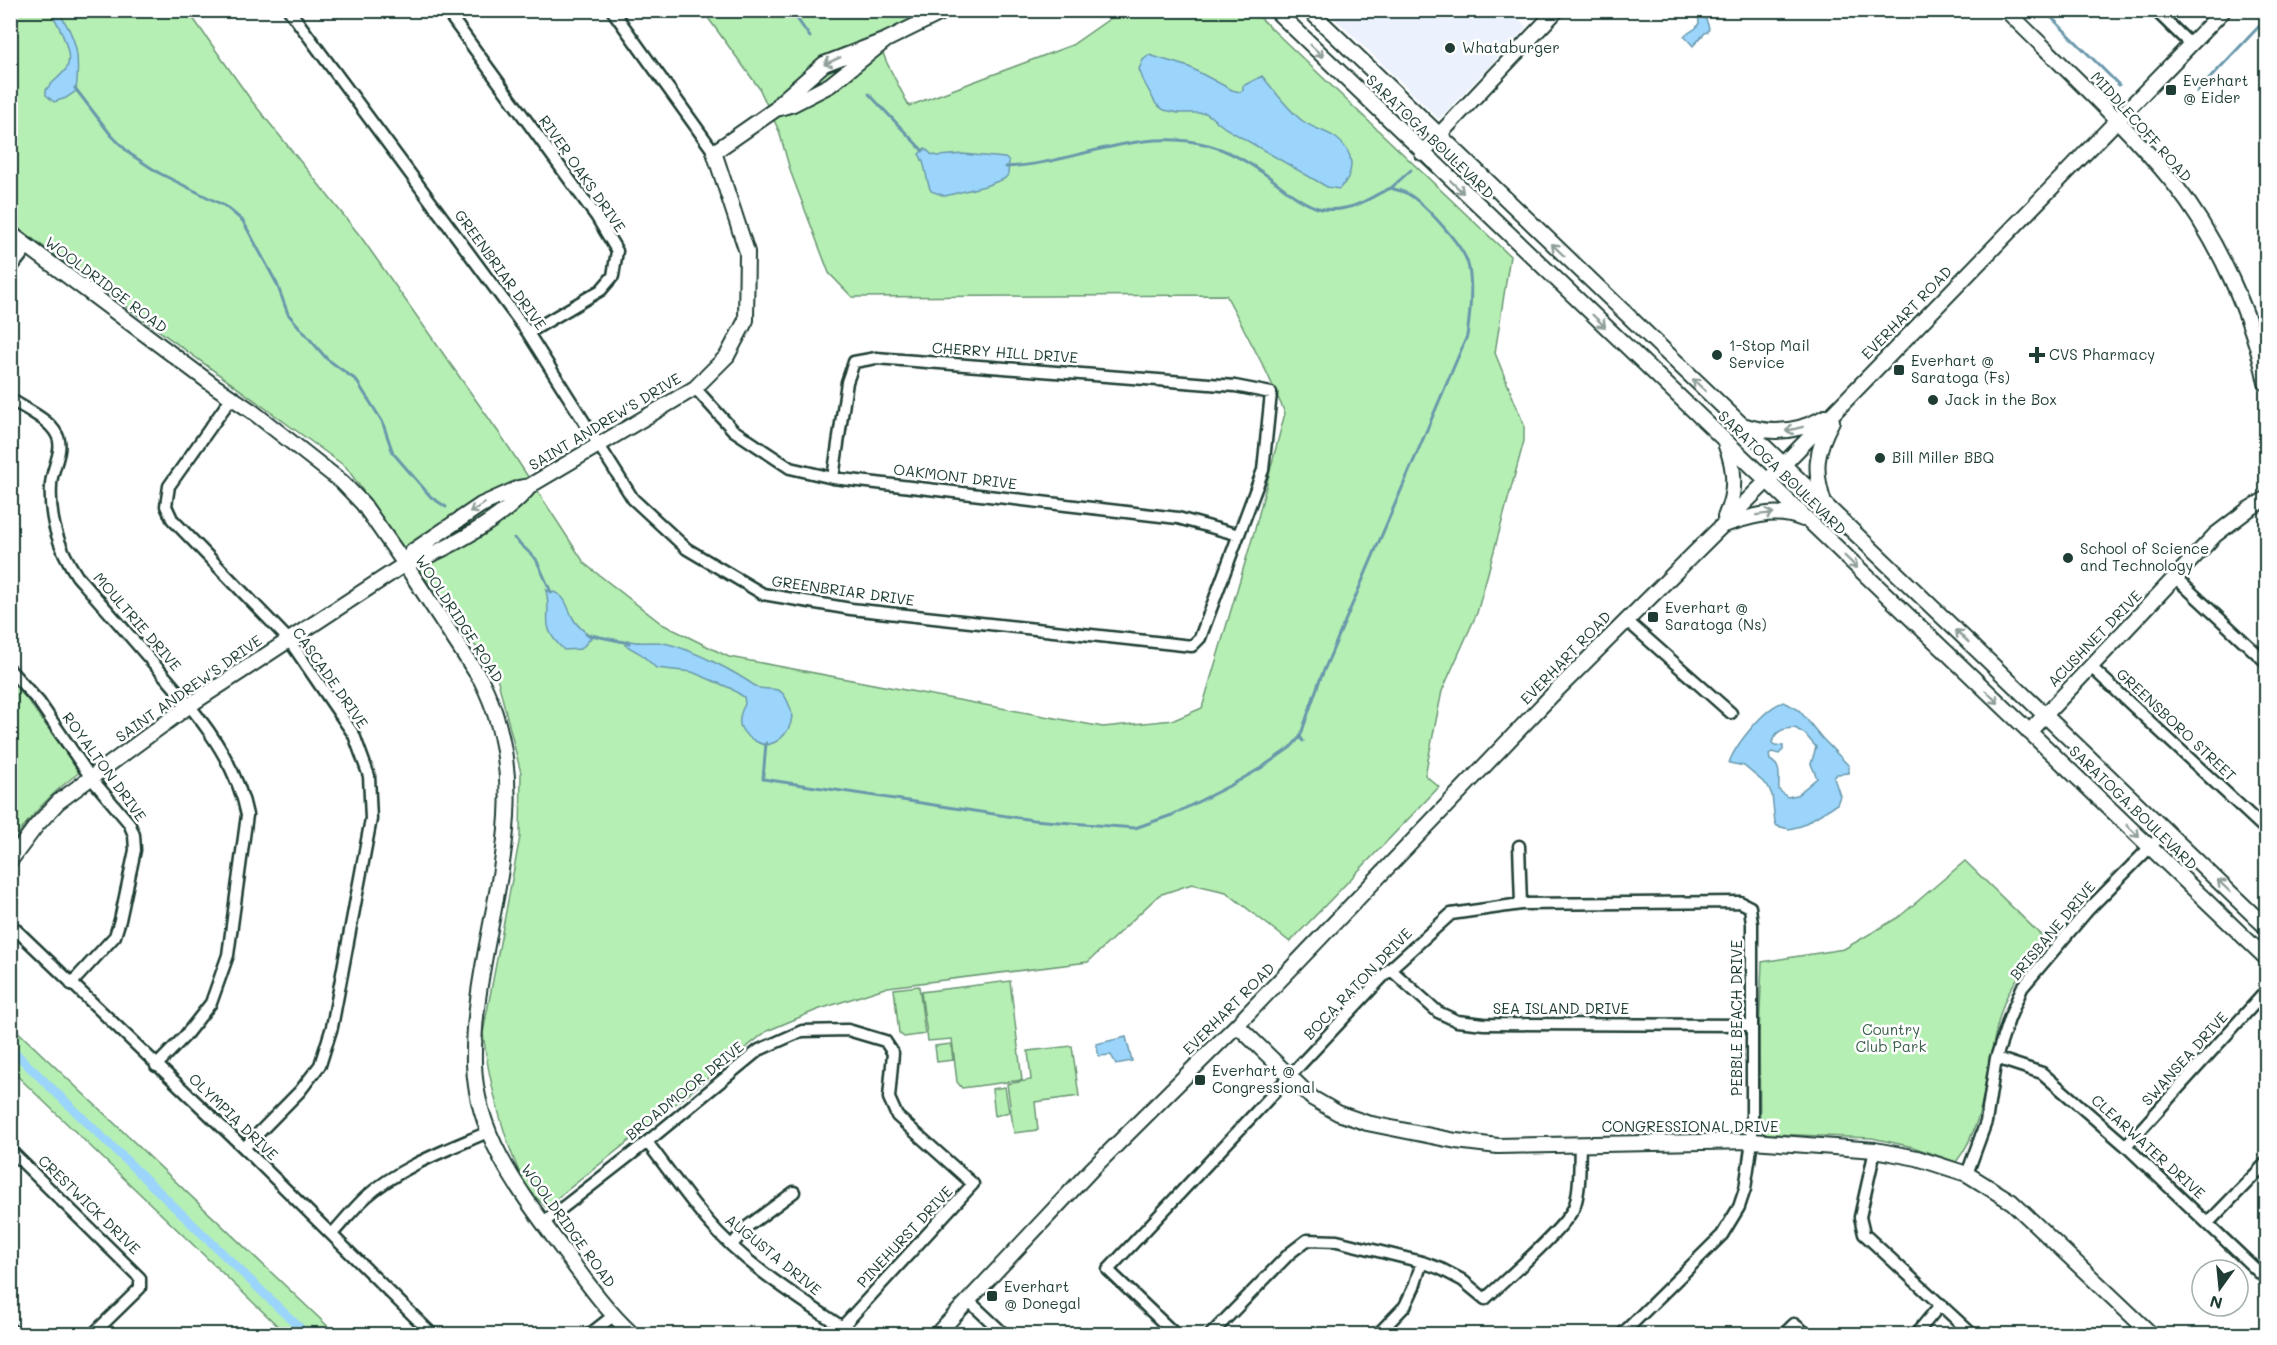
<svg xmlns="http://www.w3.org/2000/svg" width="2277" height="1345" viewBox="0 0 2277 1345" font-family="Mali,sans-serif">
  <style>
    .built { fill: #ebf2fd }
    .green { fill: #b6efb3; stroke: #6a9674; stroke-width: 1.5 }
    .water { fill: #9bd5fb; stroke: #6998ab; stroke-width: 1.5; fill-rule: evenodd }
    .lines { fill: none; stroke-linecap: round; stroke-linejoin: round }
    .stream { stroke: #6998ab; stroke-width: 3 }
    .canal { stroke: #9bd5fb; stroke-width: 9 }
    .street-casing { stroke: #1f3d34; stroke-width: 15 }
    .secondary-casing { stroke: #1f3d34; stroke-width: 18 }
    .street { stroke: #fff; stroke-width: 10 }
    .secondary { stroke: #fff; stroke-width: 14 }
    .oneway { stroke: #8f9e9a }
    .poi-dot { fill: #1f3d34; stroke: #fff; stroke-width: 2 }
    .labels { text-anchor: middle; stroke-width: 5; stroke-linejoin: round; paint-order: stroke }
    .poi-label { font-size: 15px; fill: #1f3d34; stroke: #fff; text-anchor: start }
    .street-label { font-size: 15px; fill: #1f3d34; stroke: #fff }
    .park-label { font-size: 15px; fill: #3d614d; stroke: #fff }
  </style>
  <rect width="100%" height="100%" fill="#fff"/>
  <filter id="ink" filterUnits="userSpaceOnUse"><feTurbulence type="fractalNoise" baseFrequency=".0167" numOctaves="2"/><feDisplacementMap in="SourceGraphic" scale="12" xChannelSelector="R" yChannelSelector="G"/><feConvolveMatrix kernelMatrix="1 2 1 2 8 2 1 2 1" color-interpolation-filters="sRGB"/></filter>
  <g filter="url(#ink)">
    <path class="built" d="M1327,11H1511L1527,27L1439,119Z"/>
    <path class="green" d="M11,11H188L251,100L361,237L504,440L585,564L662,624L729,657L1103,727L1174,720L1202,708L1255,529L1285,413L1267,373L1226,295L852,297L829,273L791,173L779,131L759,88L703,11H933L876,36L887,63L909,106L1072,45L1121,11H1253L1510,256L1495,353L1524,425V441L1477,613L1442,691L1425,775L1439,787L1290,942L1226,892L1192,884L1159,895L1088,962L888,987L817,1010L767,1031L546,1207C536,1198 525,1187 520,1174C502,1133 488,1077 483,1033L520,837L521,773L495,669L465,634L346,467L11,223Z
      M11,680L24,695L80,772C52,792 30,816 11,844Z
      M1965,861L2048,942C2030,963 2010,982 2002,1009C1986,1056 1988,1123 1956,1162L1913,1147L1872,1138L1768,1134L1760,1131L1759,1034L1762,962L1844,949L1899,917Z
      M1010,981L1022,1080L962,1088L957,1082L952,1039L928,1041L921,992Z
      M919,986L925,1034L904,1037L899,1033L894,989Z
      M10,1025H11L336,1334H286L11,1070Z
      M951,1044L953,1060L937,1062L935,1046Z
      M1072,1046L1079,1096L1035,1102L1038,1130L1014,1133L1007,1084L1031,1080L1028,1051Z
      M1005,1087L1009,1112L995,1116L992,1089Z"/>
    <path class="water" d="M1702,10L1709,11L1706,19L1709,28L1708,32L1705,33L1693,46L1684,36L1696,28L1699,23L1698,15Z
      M50,11H57C78,37 80,58 76,91L66,98L54,102L46,95V90C52,82 61,76 66,69C75,56 58,23 50,11Z
      M1149,55L1189,67L1232,90L1240,92L1243,90V86L1262,76C1274,90 1285,106 1299,118C1309,128 1325,130 1336,138C1355,152 1356,173 1339,189L1327,187L1225,128L1206,113H1178L1164,110L1156,104L1143,80L1139,69L1143,60Z
      M925,148L931,154L938,156L963,154L1005,158L1009,161L1008,175L1004,179L985,186L945,196L931,191C925,179 927,165 919,154Z
      M546,590C568,594 565,605 574,620C578,627 586,632 591,638L581,649L564,650C537,624 553,619 546,590Z
      M627,640C640,645 651,640 664,643C692,649 736,672 758,688C777,691 781,684 790,707C796,722 785,740 770,744C765,746 761,744 757,742C739,733 735,722 745,704L744,697L730,688L692,672L656,668L641,654L625,645Z
      M1784,702L1799,710L1822,738L1849,766V773L1837,774L1834,778L1840,796L1837,804L1801,826L1789,829L1777,826L1775,822L1772,795L1768,786L1744,766L1729,763C1735,745 1766,706 1784,702ZM1795,728L1805,734L1816,747L1811,764L1817,778L1797,795L1787,797L1779,790C1778,778 1783,767 1770,760L1769,754L1772,752L1779,754L1783,750V746L1775,745L1772,743C1774,731 1784,728 1795,728Z
      M1126,1037L1132,1061L1116,1064L1111,1055L1099,1056L1096,1044Z"/>
    <g class="lines">
      <path class="stream" d="M791,10L810,37
        M2044,10L2119,85
        M75,88L111,135L130,154L159,173L225,206L243,221L277,284L288,314L327,359L356,380L382,421L393,453L431,497L446,507
        M2197,92L2266,19
        M869,94L923,151
        M1006,167C1074,164 1138,126 1208,145C1227,150 1248,162 1265,174C1281,185 1298,202 1318,208C1325,210 1338,210 1345,208C1361,206 1375,194 1391,188C1396,190 1403,191 1408,194C1424,203 1461,244 1467,261C1474,281 1470,315 1467,336L1319,682L1300,737
        M1391,188L1411,170
        M514,538L536,559L551,592
        M586,634L629,643
        M766,743L763,779L1033,820L1135,828L1172,815L1233,784L1261,768L1291,747L1300,737L1303,741"/>
      <path class="canal" d="M10,1048L306,1334"/>
      <defs>
        <path id="street" d="M289,10L528,333L633,499L687,549L763,594L851,609L1192,646L1200,638L1263,470L1271,393L1235,386L876,358L854,362L847,382L833,478
          M446,10L596,216L617,251L613,276L601,290L528,333
          M612,10L714,152
          M2155,10L2191,45
          M10,270L28,247
          M695,388L733,430L790,468L833,478L1178,518L1239,535
          M232,397L169,486L166,506L172,519L289,640L354,735L369,776L371,819L332,1027L320,1065L300,1091L244,1148
          M10,399C25,409 49,419 57,435C65,450 51,469 51,485C49,519 58,547 77,576C100,602 124,629 147,656C187,701 235,754 247,815L228,955L211,1003L185,1036L156,1066
          M2176,578L2266,662
          M1626,620L1731,713
          M2090,666L2266,830
          M10,670L39,702L91,778L129,823L134,835L135,850L120,920L115,936L71,984
          M1519,846L1521,904
          M10,924L244,1148L432,1334
          M1390,969L1438,1012L1457,1021L1484,1024L1751,1025
          M1996,1058L2042,1073L2126,1146L2266,1279
          M2126,1146L2266,991
          M10,1150L140,1278V1288L93,1334
          M1875,1150L1860,1217L1864,1234L1972,1334
          M1967,1174L1986,1122L1996,1058L2009,1019L2022,988L2088,910L2166,831
          M543,1223L647,1142L759,1050L802,1031L848,1030L885,1041L893,1053L889,1098L897,1116L973,1184L842,1327C794,1295 743,1263 706,1219C685,1194 667,1168 647,1142
          M2208,1223L2266,1163
          M332,1234C343,1222 354,1208 366,1197C401,1166 447,1150 488,1132
          M732,1245L748,1226L794,1192
          M969,1301L1004,1334
          M10,1329L16,1334
          M590,1334L613,1316
          M1175,1334L1108,1270L1390,969L1451,914L1521,904L1740,902L1750,907L1752,924V1141L1745,1189L1739,1207L1722,1235L1622,1334
          M1211,1334L1290,1253L1307,1240L1337,1241L1422,1262L1441,1269L1462,1280L1485,1299C1504,1281 1569,1225 1575,1205C1581,1186 1579,1164 1580,1145
          M1378,1334L1405,1306L1414,1287L1422,1262
          M1784,1334L1794,1324L1807,1334
          M1916,1334L1941,1304"/>
        <path id="secondary" d="M1275,10L2266,958
          M1309,10L2266,927
          M2006,10C2063,67 2124,122 2175,185C2217,238 2253,317 2266,383
          M776,109L782,101L824,64L886,40L947,10
          M1422,153L1557,10
          M10,233L213,385L253,412L342,482L363,504L405,564L481,680C546,807 471,934 474,1064C476,1137 522,1194 563,1250C585,1280 605,1309 632,1334
          M1743,425C1771,435 1799,432 1825,417
          M1824,503C1813,470 1816,450 1832,421
          M1725,517C1736,493 1736,470 1726,446
          M1723,525C1751,517 1775,507 1803,519
          M405,564L413,551L481,505L519,488L531,486
          M2029,732L2215,535L2249,509L2266,499
          M10,861L36,826L58,802L190,705L405,564C443,553 506,517 531,485L695,388L727,356L746,320L747,252L714,152L776,109L793,104L830,85L886,40
          M1237,1025L1312,1098L1338,1113L1367,1123L1456,1141L1498,1146L1752,1141L1875,1150L1917,1158L1967,1174L2012,1202L2151,1334
          M937,1334L1091,1170L1237,1025L1553,694L1783,465L2224,10"/>
      </defs>
      <use href="#street" class="street-casing"/>
      <use href="#secondary" class="secondary-casing"/>
      <use href="#street" class="street"/>
      <use href="#secondary" class="secondary"/>
    </g>
    <defs><path id="oneway-shaft" d="M-6 0H5M1.5-3L5.5 0L1.5 3" fill="none" stroke-width="1.6" stroke-linecap="round" stroke-linejoin="round" transform="scale(1.5)"/></defs>
    <g class="oneway">
      <use href="#oneway-shaft" transform="translate(1317 51) rotate(44)"/>
      <use href="#oneway-shaft" transform="translate(832 61) rotate(156)"/>
      <use href="#oneway-shaft" transform="translate(1457 187) rotate(44)"/>
      <use href="#oneway-shaft" transform="translate(1558 250) rotate(-136)"/>
      <use href="#oneway-shaft" transform="translate(1599 321) rotate(44)"/>
      <use href="#oneway-shaft" transform="translate(1699 385) rotate(-137)"/>
      <use href="#oneway-shaft" transform="translate(1794 429) rotate(166)"/>
      <use href="#oneway-shaft" transform="translate(477 508) rotate(148)"/>
      <use href="#oneway-shaft" transform="translate(1765 514) rotate(-7)"/>
      <use href="#oneway-shaft" transform="translate(1851 562) rotate(44)"/>
      <use href="#oneway-shaft" transform="translate(1962 636) rotate(-136)"/>
      <use href="#oneway-shaft" transform="translate(1992 697) rotate(44)"/>
      <use href="#oneway-shaft" transform="translate(2133 831) rotate(44)"/>
      <use href="#oneway-shaft" transform="translate(2224 886) rotate(-136)"/>
    </g>
  </g>
  <g class="poi-dot">
    <circle cx="1450" cy="48" r="6"/>
    <rect x="2165" y="84" width="12" height="12" rx="3"/>
    <circle cx="1717" cy="355" r="6"/>
    <path d="M2034 346h6v6h6v6h-6v6h-6v-6h-6v-6h6z"/>
    <rect x="1893" y="364" width="12" height="12" rx="3"/>
    <circle cx="1933" cy="400" r="6"/>
    <circle cx="1880" cy="458" r="6"/>
    <circle cx="2068" cy="558" r="6"/>
    <rect x="1647" y="611" width="12" height="12" rx="3"/>
    <rect x="1194" y="1074" width="12" height="12" rx="3"/>
    <rect x="986" y="1290" width="12" height="12" rx="3"/>
  </g>
  <g class="labels">
    <g class="poi-label">
      <text x="1462" y="53">Whataburger</text>
      <text x="2183" y="86">Everhart<tspan x="2183" dy="17">@ Eider</tspan></text>
      <text x="1729" y="351">1-Stop Mail<tspan x="1729" dy="17">Service</tspan></text>
      <text x="2049" y="360">CVS Pharmacy</text>
      <text x="1911" y="366">Everhart @<tspan x="1911" dy="17">Saratoga (Fs)</tspan></text>
      <text x="1945" y="405">Jack in the Box</text>
      <text x="1892" y="463">Bill Miller BBQ</text>
      <text x="2080" y="554">School of Science<tspan x="2080" dy="17">and Technology</tspan></text>
      <text x="1665" y="613">Everhart @<tspan x="1665" dy="17">Saratoga (Ns)</tspan></text>
      <text x="1212" y="1076">Everhart @<tspan x="1212" dy="17">Congressional</tspan></text>
      <text x="1004" y="1292">Everhart<tspan x="1004" dy="17">@ Donegal</tspan></text>
    </g>
    <g class="street-label">
      <text transform="translate(2141 127) rotate(48)" y="5">MIDDLECOFF ROAD</text>
      <text transform="translate(1430 137) rotate(44)" y="5">SARATOGA BOULEVARD</text>
      <text transform="translate(582 174) rotate(55)" y="5">RIVER OAKS DRIVE</text>
      <text transform="translate(500 270) rotate(54)" y="5">GREENBRIAR DRIVE</text>
      <text transform="translate(106 285) rotate(37)" y="5">WOOLDRIDGE ROAD</text>
      <text transform="translate(1907 313) rotate(-46)" y="5">EVERHART ROAD</text>
      <text transform="translate(1005 353) rotate(4)" y="5">CHERRY HILL DRIVE</text>
      <text transform="translate(605 422) rotate(-31)" y="5">SAINT ANDREW'S DRIVE</text>
      <text transform="translate(1782 473) rotate(44)" y="5">SARATOGA BOULEVARD</text>
      <text transform="translate(955 477) rotate(7)" y="5">OAKMONT DRIVE</text>
      <text transform="translate(843 591) rotate(8)" y="5">GREENBRIAR DRIVE</text>
      <text transform="translate(459 619) rotate(57)" y="5">WOOLDRIDGE ROAD</text>
      <text transform="translate(137 622) rotate(49)" y="5">MOULTRIE DRIVE</text>
      <text transform="translate(2095 639) rotate(-46)" y="5">ACUSHNET DRIVE</text>
      <text transform="translate(1566 658) rotate(-46)" y="5">EVERHART ROAD</text>
      <text transform="translate(330 678) rotate(55)" y="5">CASCADE DRIVE</text>
      <text transform="translate(189 689) rotate(-35)" y="5">SAINT ANDREW'S DRIVE</text>
      <text transform="translate(2176 725) rotate(43)" y="5">GREENSBORO STREET</text>
      <text transform="translate(104 767) rotate(54)" y="5">ROYALTON DRIVE</text>
      <text transform="translate(2133 808) rotate(44)" y="5">SARATOGA BOULEVARD</text>
      <text transform="translate(2053 931) rotate(-50)" y="5">BRISBANE DRIVE</text>
      <text transform="translate(1358 984) rotate(-46)" y="5">BOCA RATON DRIVE</text>
      <text transform="translate(1229 1009) rotate(-45)" y="5">EVERHART ROAD</text>
      <text x="1561" y="1014">SEA ISLAND DRIVE</text>
      <text transform="translate(1737 1018) rotate(-90)" y="5">PEBBLE BEACH DRIVE</text>
      <text transform="translate(2185 1059) rotate(-48)" y="5">SWANSEA DRIVE</text>
      <text transform="translate(685 1091) rotate(-39)" y="5">BROADMOOR DRIVE</text>
      <text transform="translate(233 1117) rotate(44)" y="5">OLYMPIA DRIVE</text>
      <text x="1690" y="1132">CONGRESSIONAL DRIVE</text>
      <text transform="translate(2148 1147) rotate(42)" y="5">CLEARWATER DRIVE</text>
      <text transform="translate(89 1205) rotate(44)" y="5">CRESTWICK DRIVE</text>
      <text transform="translate(568 1226) rotate(54)" y="5">WOOLDRIDGE ROAD</text>
      <text transform="translate(905 1237) rotate(-47)" y="5">PINEHURST DRIVE</text>
      <text transform="translate(773 1255) rotate(39)" y="5">AUGUSTA DRIVE</text>
    </g>
    <g class="park-label">
      <text x="1891" y="1035">Country<tspan x="1891" dy="17">Club Park</tspan></text>
    </g>
  </g>
  <rect width="2277" height="1345" fill="none" stroke="#fff" stroke-width="36"/>
  <rect x="18" y="18" width="2241" height="1309" fill="none" stroke="#1f3d34" stroke-width="2" filter="url(#ink)"/>
  <g transform="translate(2220 1288) rotate(195)"><circle r="28" fill="#ffffff" stroke="#a5b1ae" stroke-width="1.5"/>
  <path d="M0-4.5L10 22L0 15L-10 22Z" fill="#1f3d34"/>
  <text y="-9" font-size="16" font-weight="bold" text-anchor="middle" fill="#1f3d34">N</text>
  </g>
</svg>
